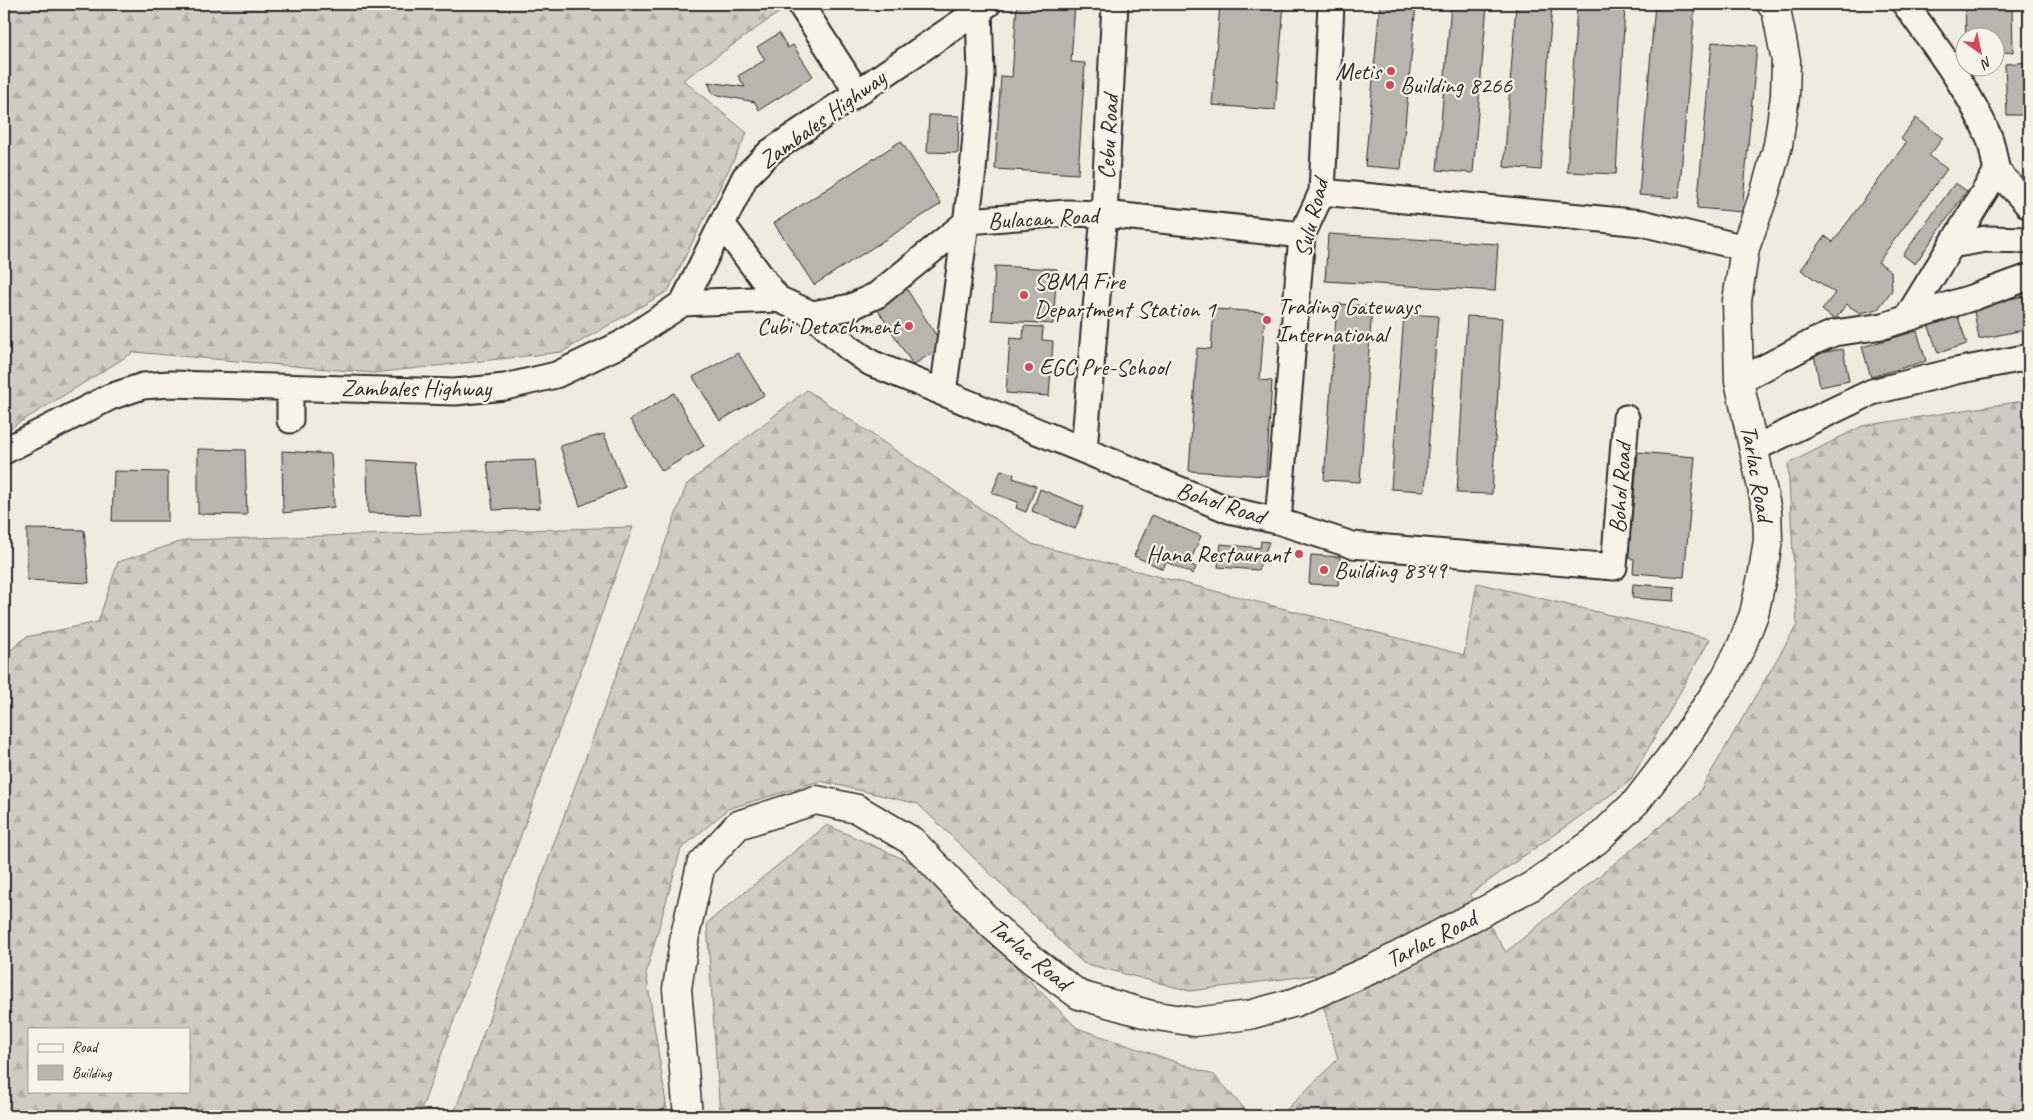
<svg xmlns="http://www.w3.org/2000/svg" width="2033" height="1120" viewBox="0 0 2033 1120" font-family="Caveat,sans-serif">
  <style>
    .forest { fill: url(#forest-firs); stroke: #7d7b76; fill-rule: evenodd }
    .building { fill: #b8b5ae; stroke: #2b2b2b }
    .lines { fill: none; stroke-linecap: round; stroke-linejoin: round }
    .minor-casing { stroke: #2b2b2b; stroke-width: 29 }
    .major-casing { stroke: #2b2b2b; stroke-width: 31 }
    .minor { stroke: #f7f3e8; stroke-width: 25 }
    .major { stroke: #f7f3e8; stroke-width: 28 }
    .poi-dot { fill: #d1495b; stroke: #f7f3e8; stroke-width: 2 }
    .labels { text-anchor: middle; stroke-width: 4.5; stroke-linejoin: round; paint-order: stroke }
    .poi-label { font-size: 24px; fill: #2b2b2b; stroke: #f7f3e8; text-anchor: start }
    .street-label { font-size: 24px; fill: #2b2b2b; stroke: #f7f3e8 }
  </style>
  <defs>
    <pattern id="forest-firs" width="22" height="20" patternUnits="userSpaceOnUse" patternTransform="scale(1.25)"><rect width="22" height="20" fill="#cfcbc2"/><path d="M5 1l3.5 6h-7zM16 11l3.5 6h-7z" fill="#b2aea7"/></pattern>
  </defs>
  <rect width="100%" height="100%" fill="#efebe0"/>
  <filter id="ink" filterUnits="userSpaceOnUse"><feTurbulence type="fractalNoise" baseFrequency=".02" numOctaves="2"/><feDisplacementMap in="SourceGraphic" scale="10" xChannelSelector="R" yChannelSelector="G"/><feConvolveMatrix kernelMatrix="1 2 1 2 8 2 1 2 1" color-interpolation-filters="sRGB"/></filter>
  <g filter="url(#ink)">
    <path class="forest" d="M4,4H791L683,80L747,133L668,291L562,352L373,373L134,352L4,432Z
      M807,390L1032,544L1464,655L1477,583L1710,639L1630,781L1470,894L1506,952L1697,796L1797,625L1788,464L1862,426L2029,400V1116H1280L1338,1059L1315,975L1190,991L1083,963L918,804L820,781L728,809L681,849L646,973L668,1116H453L687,484Z
      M633,527L419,1116H4V656L26,637L98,622L118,562L186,540ZM29,1029H189V1091H29Z
      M827,825L912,863L1077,1028L1214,1075L1251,1116H720L707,923Z"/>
    <path class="building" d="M1017,4H1075L1071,62L1085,63L1078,174L995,169L1001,76L1012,77Z
      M1220,4H1284L1275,110L1212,105Z
      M1380,4H1416L1401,169L1365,166Z
      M1451,4H1487L1473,173L1437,170Z
      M1516,4H1552L1541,170L1504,167Z
      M1577,4L1625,6L1616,174L1567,172Z
      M1655,4H1695L1679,198L1639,195Z
      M1965,4H2012L2013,52L1996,53V38H1966V44Z
      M779,33L788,48L793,45L813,76L759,110L755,102L713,94L708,82L745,87L738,76L765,60L757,47Z
      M1712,42L1757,46L1742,212L1697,208Z
      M2029,62V115H2007L2005,64Z
      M929,115L959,116L958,153L927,152Z
      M1916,118L1943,138L1929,156L1947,169L1878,262L1891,271L1892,290L1878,309L1860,313L1846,304L1835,320L1822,310L1835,293L1801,270L1825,236L1833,242L1906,143L1901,139Z
      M901,141L941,204L814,285L774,223Z
      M1955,183L1967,191L1915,264L1903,255Z
      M1328,234L1498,244L1495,291L1325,281Z
      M995,266L1057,269L1053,324L992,320Z
      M906,288L943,346L913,365L876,307Z
      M2025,296L2029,329L1979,339L1973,306Z
      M1337,304L1372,306L1360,482L1324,480Z
      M1214,309L1265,312L1260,380L1272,381L1266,476L1189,471L1197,348L1211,349Z
      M1404,314L1438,316L1425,491L1391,489Z
      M1957,314L1967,344L1938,353L1928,324Z
      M1467,316L1502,318L1492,494L1457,493Z
      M1024,326L1043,327L1042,340L1053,341L1049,396L1006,393L1010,338L1023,339Z
      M1917,331L1926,361L1871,377L1862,347Z
      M1843,349L1849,381L1820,387L1814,354Z
      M738,353L764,395L720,421L693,377Z
      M674,393L704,446L662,471L630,420Z
      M604,434L625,487L580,506L560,446Z
      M198,449L245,450L247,515L198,514Z
      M282,451L331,454L334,507L283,513Z
      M1638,452L1695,457L1684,577L1633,573L1634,559L1628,558Z
      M367,460L414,463L420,515L368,513Z
      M535,460L540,508L493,510L487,462Z
      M1001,470L1014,474L1013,478L1036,486L1026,512L1016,508L1018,502L992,493Z
      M114,471L168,472V521H112Z
      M1040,489L1084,507L1075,529L1032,511Z
      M1152,515L1201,536L1189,564L1196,567L1193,574L1166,562L1163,569L1134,556Z
      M27,529L84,530L89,583L27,580Z
      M1261,541L1269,542L1258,570L1218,567L1221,544L1260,548Z
      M1311,555L1340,557L1338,585L1309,584Z
      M1633,584L1675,587L1674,601L1632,598Z"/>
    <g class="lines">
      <defs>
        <path id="minor" d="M808,4L802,7L857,92
          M1905,4C1936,47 1968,88 1989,137C1993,147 1994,160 1997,171L1908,316
          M1997,171L2029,206
          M1322,192L1642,223L1745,248
          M722,224L778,299L812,314L848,347L871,363L1229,510L1278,521L1352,545L1614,567L1626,418
          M1951,245L1986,239L2029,240
          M683,303L778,299
          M812,314L851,307L877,295L968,221L1067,213L1104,214L1302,235
          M1739,381L1815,341L1834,333L1883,326L1974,297L2029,277
          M290,388V420
          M943,393L973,171L981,75L979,10
          M1755,448L1872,392L1956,371L2029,357
          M1084,450L1104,214L1115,4
          M4,451L110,397L143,386L170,384L455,392L505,387L556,375L621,344L683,303L745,177L770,152L988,4
          M1278,521L1302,235L1322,192L1331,4"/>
        <path id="major" d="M688,1116L677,989L685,935L701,865L738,825L816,800L857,809L912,841L992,925L1031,959L1079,995L1151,1015L1195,1022L1249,1015L1296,1002L1377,967L1532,886L1597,840L1636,802L1680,745L1724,680L1742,645L1754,614L1763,572L1768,540L1767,511L1739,381L1737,301L1745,248L1765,192L1778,145L1785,96L1786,61L1776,9L1771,4"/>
      </defs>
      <use href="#minor" class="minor-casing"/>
      <use href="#major" class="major-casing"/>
      <use href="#minor" class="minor"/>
      <use href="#major" class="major"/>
    </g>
  </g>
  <g class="poi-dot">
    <circle cx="1391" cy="71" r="5"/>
    <circle cx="1390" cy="85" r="5"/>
    <circle cx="1024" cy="295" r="5"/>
    <circle cx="1267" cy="320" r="5"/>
    <circle cx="909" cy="326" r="5"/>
    <circle cx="1029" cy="367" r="5"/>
    <circle cx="1299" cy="554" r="5"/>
    <circle cx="1324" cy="570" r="5"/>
  </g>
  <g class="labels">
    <g class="poi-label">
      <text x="1381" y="79" text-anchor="end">Metis</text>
      <text x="1400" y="93">Building 8266</text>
      <text x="1034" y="289">SBMA Fire<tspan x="1034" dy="28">Department Station 1</tspan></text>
      <text x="1277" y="314">Trading Gateways<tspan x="1277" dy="28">International</tspan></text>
      <text x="899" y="334" text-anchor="end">Cubi Detachment</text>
      <text x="1039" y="375">EGC Pre-School</text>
      <text x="1289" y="562" text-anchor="end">Hana Restaurant</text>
      <text x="1334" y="578">Building 8349</text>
    </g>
    <g class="street-label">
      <text transform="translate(822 119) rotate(-36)" y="8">Zambales Highway</text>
      <text transform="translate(1108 137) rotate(-87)" y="8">Cebu Road</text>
      <text transform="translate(1043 218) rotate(-3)" y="8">Bulacan Road</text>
      <text transform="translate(1311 218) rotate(-76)" y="8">Sulu Road</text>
      <text x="416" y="396">Zambales Highway</text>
      <text transform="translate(1757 473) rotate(80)" y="8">Tarlac Road</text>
      <text transform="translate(1620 488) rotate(-86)" y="8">Bohol Road</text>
      <text transform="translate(1221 503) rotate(18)" y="8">Bohol Road</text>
      <text transform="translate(1431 939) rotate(-27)" y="8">Tarlac Road</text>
      <text transform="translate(1030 954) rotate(40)" y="8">Tarlac Road</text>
    </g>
  </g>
  <rect width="2033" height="1120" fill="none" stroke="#f7f3e8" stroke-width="20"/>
  <rect x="10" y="10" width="2013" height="1100" fill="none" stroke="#2b2b2b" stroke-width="2" filter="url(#ink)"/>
  <rect x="28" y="1028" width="162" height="65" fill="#f7f3e8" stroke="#a5a39c"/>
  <rect x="38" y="1044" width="25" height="8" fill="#f7f3e8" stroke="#a5a39c"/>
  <text x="72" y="1052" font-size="15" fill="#2b2b2b">Road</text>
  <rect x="38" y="1065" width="25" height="15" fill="#b8b5ae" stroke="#a5a39c"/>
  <text x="72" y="1078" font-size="15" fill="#2b2b2b">Building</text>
  <g transform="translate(1980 52) rotate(147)"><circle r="24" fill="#f7f3e8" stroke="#a5a39c"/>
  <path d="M0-4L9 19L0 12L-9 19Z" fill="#d1495b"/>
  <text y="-8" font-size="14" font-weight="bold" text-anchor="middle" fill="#2b2b2b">N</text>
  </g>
</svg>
